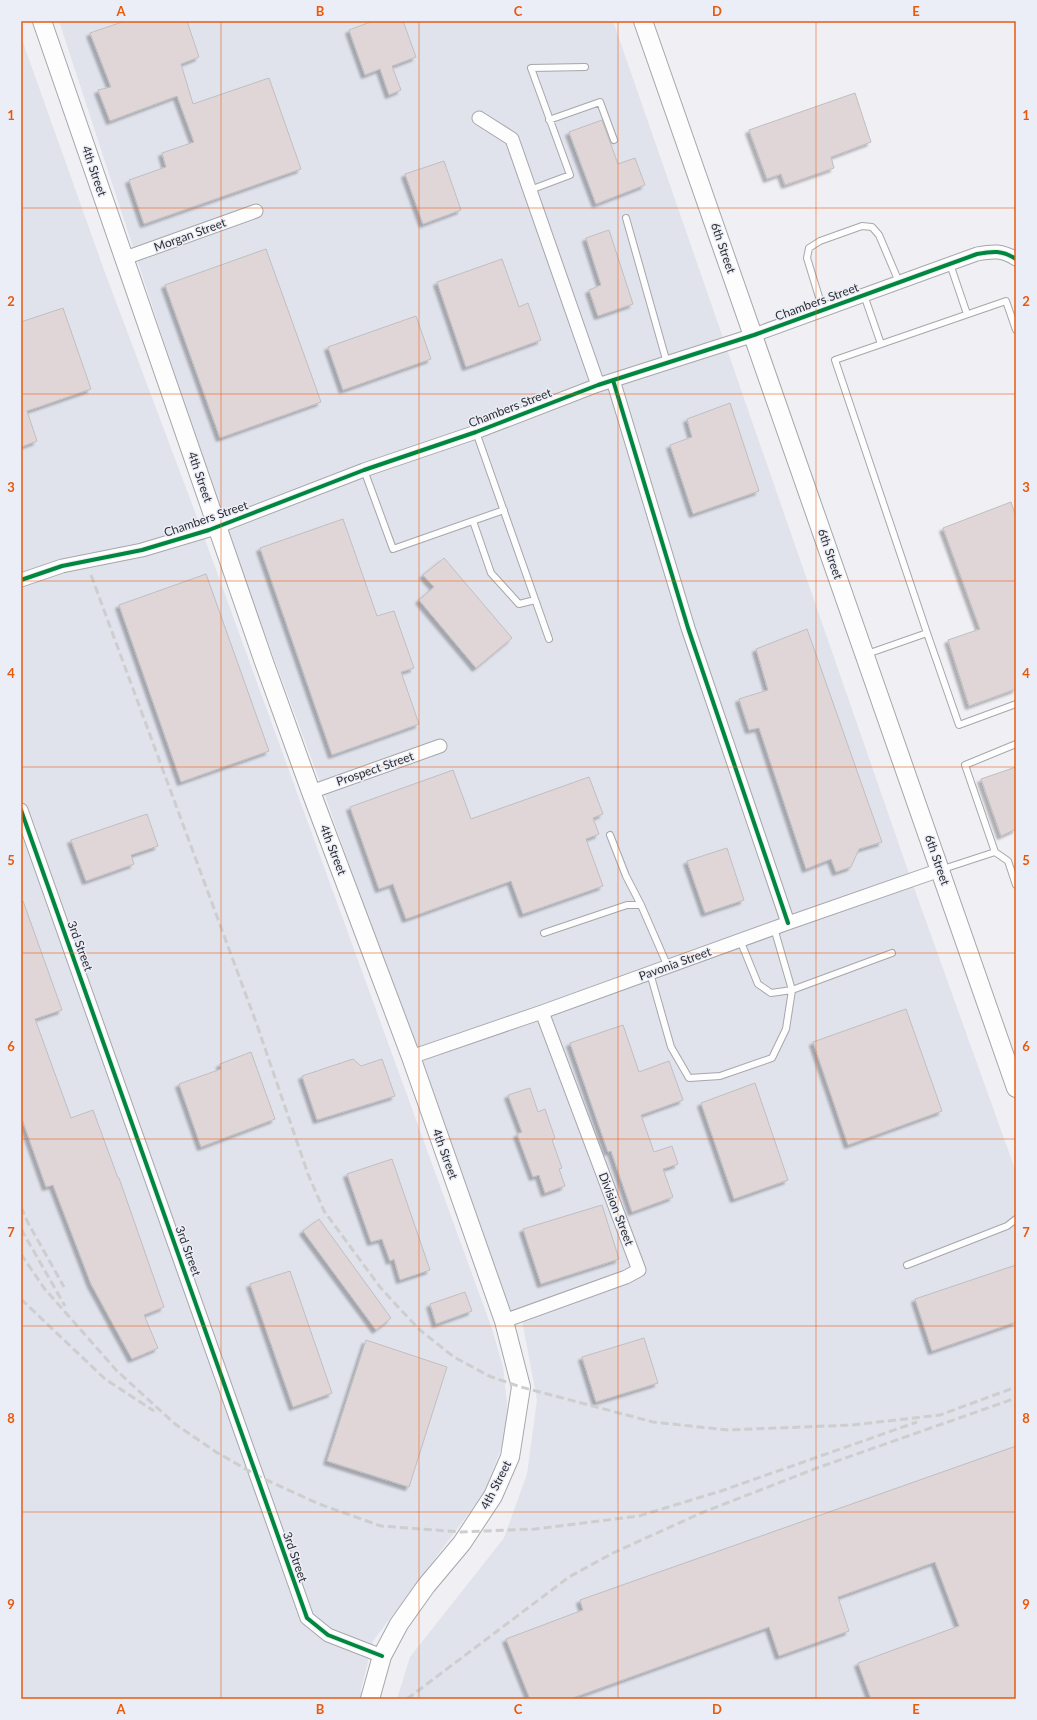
<svg xmlns="http://www.w3.org/2000/svg" width="1037" height="1720" viewBox="0 0 1037 1720" font-family="Lato,sans-serif">
  <style>
    .built { fill: #e0e2ec }
    .building { fill: #e1d6d7; stroke: #c0bec0; filter: url(#shadow) }
    .lines { fill: none; stroke-linecap: round; stroke-linejoin: round }
    .service-casing { stroke: #a6a7ab; stroke-width: 8 }
    .minor-casing { stroke: #a6a7ab; stroke-width: 15 }
    .secondary-casing { stroke: #a6a7ab; stroke-width: 20 }
    .service { stroke: #fdfdfd; stroke-width: 6 }
    .minor { stroke: #fdfdfd; stroke-width: 13 }
    .secondary { stroke: #fdfdfd; stroke-width: 18 }
    .rail { stroke: #cececf; stroke-width: 3; stroke-dasharray: 8 4; stroke-linecap: butt }
    .cycleway-casing { stroke: #eceef7; stroke-width: 6 }
    .cycleway { stroke: #00873e; stroke-width: 4 }
    .grid { fill: none; stroke: #e8590c; stroke-width: 1; stroke-opacity: 0.55 }
    .labels { text-anchor: middle; stroke-width: 3; stroke-linejoin: round; paint-order: stroke }
    .street-label { font-size: 12px; fill: #2d2e32; stroke: #eceef7 }
    .neatline { fill: none; stroke: #e8590c; stroke-width: 1.5 }
    .grid-label { font-size: 13px; text-anchor: middle; font-weight: bold; fill: #e8590c }
  </style>
  <defs>
    <filter id="shadow"><feDropShadow dx="-3.5" dy="3.5" stdDeviation="1" flood-color="#0004"/></filter>
  </defs>
  <rect width="100%" height="100%" fill="#efeff4"/>
  <path class="built" d="M59,21H613L913,885L1016,1172V1699H397L410,1657L504,1538L527,1474L537,1400L522,1320L512,1323L417,1062L326,798L220,513Z
    M21,37L104,270L195,512L492,1329L503,1367L507,1403L506,1436L484,1493L373,1641L361,1690V1699H21Z"/>
  <path class="building" d="M125,21H187L199,57L181,64L193,104L269,78L301,169L144,224L129,180L166,167L162,153L194,142L177,96L110,121L98,90L111,87L90,33Z
    M373,21H403L416,57L392,66L401,90L389,95L380,69L365,75L349,30Z
    M855,93L871,142L831,157L834,168L785,185L781,174L767,179L749,130Z
    M602,120L618,164L635,158L645,185L596,204L569,132Z
    M444,161L461,210L423,224L405,174Z
    M609,230L633,304L598,316L589,290L601,285L586,238Z
    M266,249L321,402L220,438L165,285Z
    M502,259L519,307L528,303L541,340L466,367L437,282Z
    M63,308L91,389L27,411L37,441L21,447V322Z
    M416,316L431,359L343,390L328,347Z
    M730,403L759,491L693,514L670,445L692,437L687,419Z
    M1011,502L1016,517V689L969,706L948,640L980,629L943,528Z
    M343,519L377,616L394,611L414,668L401,672L419,724L332,755L260,548Z
    M444,558L512,638L476,668L419,600L434,587L423,575Z
    M206,574L269,751L181,782L119,605Z
    M807,629L882,842L859,849L851,867L836,872L831,859L806,869L759,728L749,730L739,699L768,690L756,649Z
    M1016,767V829L1001,836L981,779Z
    M453,770L471,819L589,777L603,814L593,818L599,834L586,839L603,886L523,914L511,881L406,919L393,884L379,889L350,807Z
    M147,814L158,846L131,855L134,864L86,881L71,840Z
    M727,848L744,900L705,913L687,861Z
    M21,901H23L62,1010L35,1019L71,1118L93,1110L118,1178H119L164,1307L144,1315L158,1348L132,1359L91,1284L53,1185L46,1187L21,1116Z
    M906,1009L942,1111L848,1145L813,1042Z
    M623,1025L639,1072L669,1061L683,1100L641,1115L654,1152L672,1146L678,1164L663,1169L673,1197L632,1212L611,1151L608,1152L570,1043Z
    M251,1052L275,1119L201,1147L179,1084L221,1069L220,1064Z
    M353,1059L361,1066L382,1059L395,1096L317,1120L302,1076Z
    M755,1083L788,1180L734,1199L701,1103Z
    M530,1088L538,1112L545,1109L555,1138L552,1140L562,1168L559,1169L565,1186L545,1193L539,1175L533,1177L517,1134L522,1132L508,1095Z
    M392,1159L430,1270L400,1280L394,1259L390,1261L382,1239L371,1242L347,1174Z
    M602,1205L619,1259L541,1284L523,1229Z
    M319,1219L391,1318L376,1330L303,1231Z
    M1016,1265V1322L932,1351L915,1299Z
    M290,1271L332,1393L293,1407L250,1284Z
    M465,1292L472,1311L436,1324L430,1304Z
    M644,1338L658,1383L596,1402L582,1357Z
    M366,1340L447,1367L409,1487L327,1461Z
    M1016,1446V1699H871L858,1663L959,1626L935,1562L838,1597L849,1631L779,1656L769,1627L570,1699H530L506,1639L583,1610L580,1600Z"/>
  <g class="lines">
    <defs>
      <path id="service" d="M549,120L600,102L614,140
        M530,190L570,175L531,68L585,67
        M626,218L667,363
        M950,264L967,314
        M864,295L881,344
        M823,310L807,258L809,248L820,241L862,226L872,227L879,235L899,282
        M476,432L549,639
        M364,470L393,549L504,510
        M473,521L491,573L519,604L535,600
        M927,633L959,725L1016,704
        M867,654L927,633L835,360L1006,301L1016,330
        M610,835L626,876L641,905
        M995,852L1008,861L1016,885
        M940,870L995,852L965,765L1016,744
        M544,933L627,905H641L668,967
        M740,940L758,984L771,993L792,990L892,953
        M650,973L671,1047L689,1078L720,1076L772,1058L786,1029L792,990L774,928
        M907,1265L1007,1226L1016,1219"/>
      <path id="minor" d="M479,118L512,139L598,385
        M125,258L256,211
        M613,380L688,628L788,923
        M21,580L62,566L142,550L209,530L364,470L476,432L598,385L754,335L977,254C993,251 1002,250 1016,259
        M311,792L440,746
        M21,810L307,1618L328,1635L382,1656
        M411,1057L542,1012L788,923L940,870
        M504,1321L626,1277L639,1270L542,1012"/>
      <path id="secondary" d="M42,21L264,662L311,792L411,1057L504,1321L521,1387L510,1457L493,1496L462,1543L426,1586L399,1624L382,1656L370,1699
        M643,21L1016,1088"/>
    </defs>
    <use href="#service" class="service-casing"/>
    <use href="#minor" class="minor-casing"/>
    <use href="#secondary" class="secondary-casing"/>
    <use href="#service" class="service"/>
    <use href="#minor" class="minor"/>
    <use href="#secondary" class="secondary"/>
    <path class="rail" d="M91,575L257,1025L308,1174L324,1211L380,1287L399,1308L421,1331L454,1357L489,1376L521,1387L653,1422L728,1430L852,1425L940,1415L1016,1387
      M21,1207L27,1221L64,1287
      M21,1229L65,1306
      M21,1254L44,1288L116,1370L175,1424L216,1452L258,1476L319,1504L381,1526L461,1532L535,1529L639,1516L721,1491L917,1422
      M21,1299L105,1379L154,1411
      M407,1699L569,1577L613,1553L701,1513L817,1468L1016,1398"/>
    <defs>
      <path id="cycleway" d="M613,380L688,628L788,923
        M21,580L62,566L142,550L209,530L364,470L476,432L598,385L754,335L977,254C993,251 1002,250 1016,259
        M21,810L307,1618L328,1635L382,1656"/>
    </defs>
    <use href="#cycleway" class="cycleway-casing"/>
    <use href="#cycleway" class="cycleway"/>
  </g>
  <path class="grid" d="M221,21V1699M419,21V1699M618,21V1699M816,21V1699M21,208H1016M21,394H1016M21,581H1016M21,767H1016M21,953H1016M21,1139H1016M21,1326H1016M21,1512H1016"/>
  <g class="labels">
    <g class="street-label">
      <text transform="translate(94 171) rotate(71)" y="4">4th Street</text>
      <text transform="translate(190 235) rotate(-20)" y="4">Morgan Street</text>
      <text transform="translate(723 248) rotate(71)" y="4">6th Street</text>
      <text transform="translate(817 302) rotate(-20)" y="4">Chambers Street</text>
      <text transform="translate(510 408) rotate(-21)" y="4">Chambers Street</text>
      <text transform="translate(200 477) rotate(71)" y="4">4th Street</text>
      <text transform="translate(206 519) rotate(-19)" y="4">Chambers Street</text>
      <text transform="translate(830 554) rotate(71)" y="4">6th Street</text>
      <text transform="translate(375 769) rotate(-19)" y="4">Prospect Street</text>
      <text transform="translate(333 850) rotate(69)" y="4">4th Street</text>
      <text transform="translate(937 860) rotate(71)" y="4">6th Street</text>
      <text transform="translate(80 946) rotate(70)" y="4">3rd Street</text>
      <text transform="translate(675 964) rotate(-20)" y="4">Pavonia Street</text>
      <text transform="translate(445 1154) rotate(70)" y="4">4th Street</text>
      <text transform="translate(616 1209) rotate(69)" y="4">Division Street</text>
      <text transform="translate(188 1251) rotate(70)" y="4">3rd Street</text>
      <text transform="translate(496 1485) rotate(-63)" y="4">4th Street</text>
      <text transform="translate(295 1557) rotate(71)" y="4">3rd Street</text>
    </g>
  </g>
  <rect width="1037" height="1720" fill="none" stroke="#eceef7" stroke-width="44"/>
  <rect x="22" y="22" width="993" height="1676" class="neatline"/>
  <g class="grid-label">
    <text x="121" y="16">A</text>
    <text x="320" y="16">B</text>
    <text x="518" y="16">C</text>
    <text x="717" y="16">D</text>
    <text x="916" y="16">E</text>
    <text x="11" y="120">1</text>
    <text x="1026" y="120">1</text>
    <text x="11" y="306">2</text>
    <text x="1026" y="306">2</text>
    <text x="11" y="492">3</text>
    <text x="1026" y="492">3</text>
    <text x="11" y="678">4</text>
    <text x="1026" y="678">4</text>
    <text x="11" y="865">5</text>
    <text x="1026" y="865">5</text>
    <text x="11" y="1051">6</text>
    <text x="1026" y="1051">6</text>
    <text x="11" y="1237">7</text>
    <text x="1026" y="1237">7</text>
    <text x="11" y="1423">8</text>
    <text x="1026" y="1423">8</text>
    <text x="11" y="1609">9</text>
    <text x="1026" y="1609">9</text>
    <text x="121" y="1714">A</text>
    <text x="320" y="1714">B</text>
    <text x="518" y="1714">C</text>
    <text x="717" y="1714">D</text>
    <text x="916" y="1714">E</text>
  </g>
</svg>
